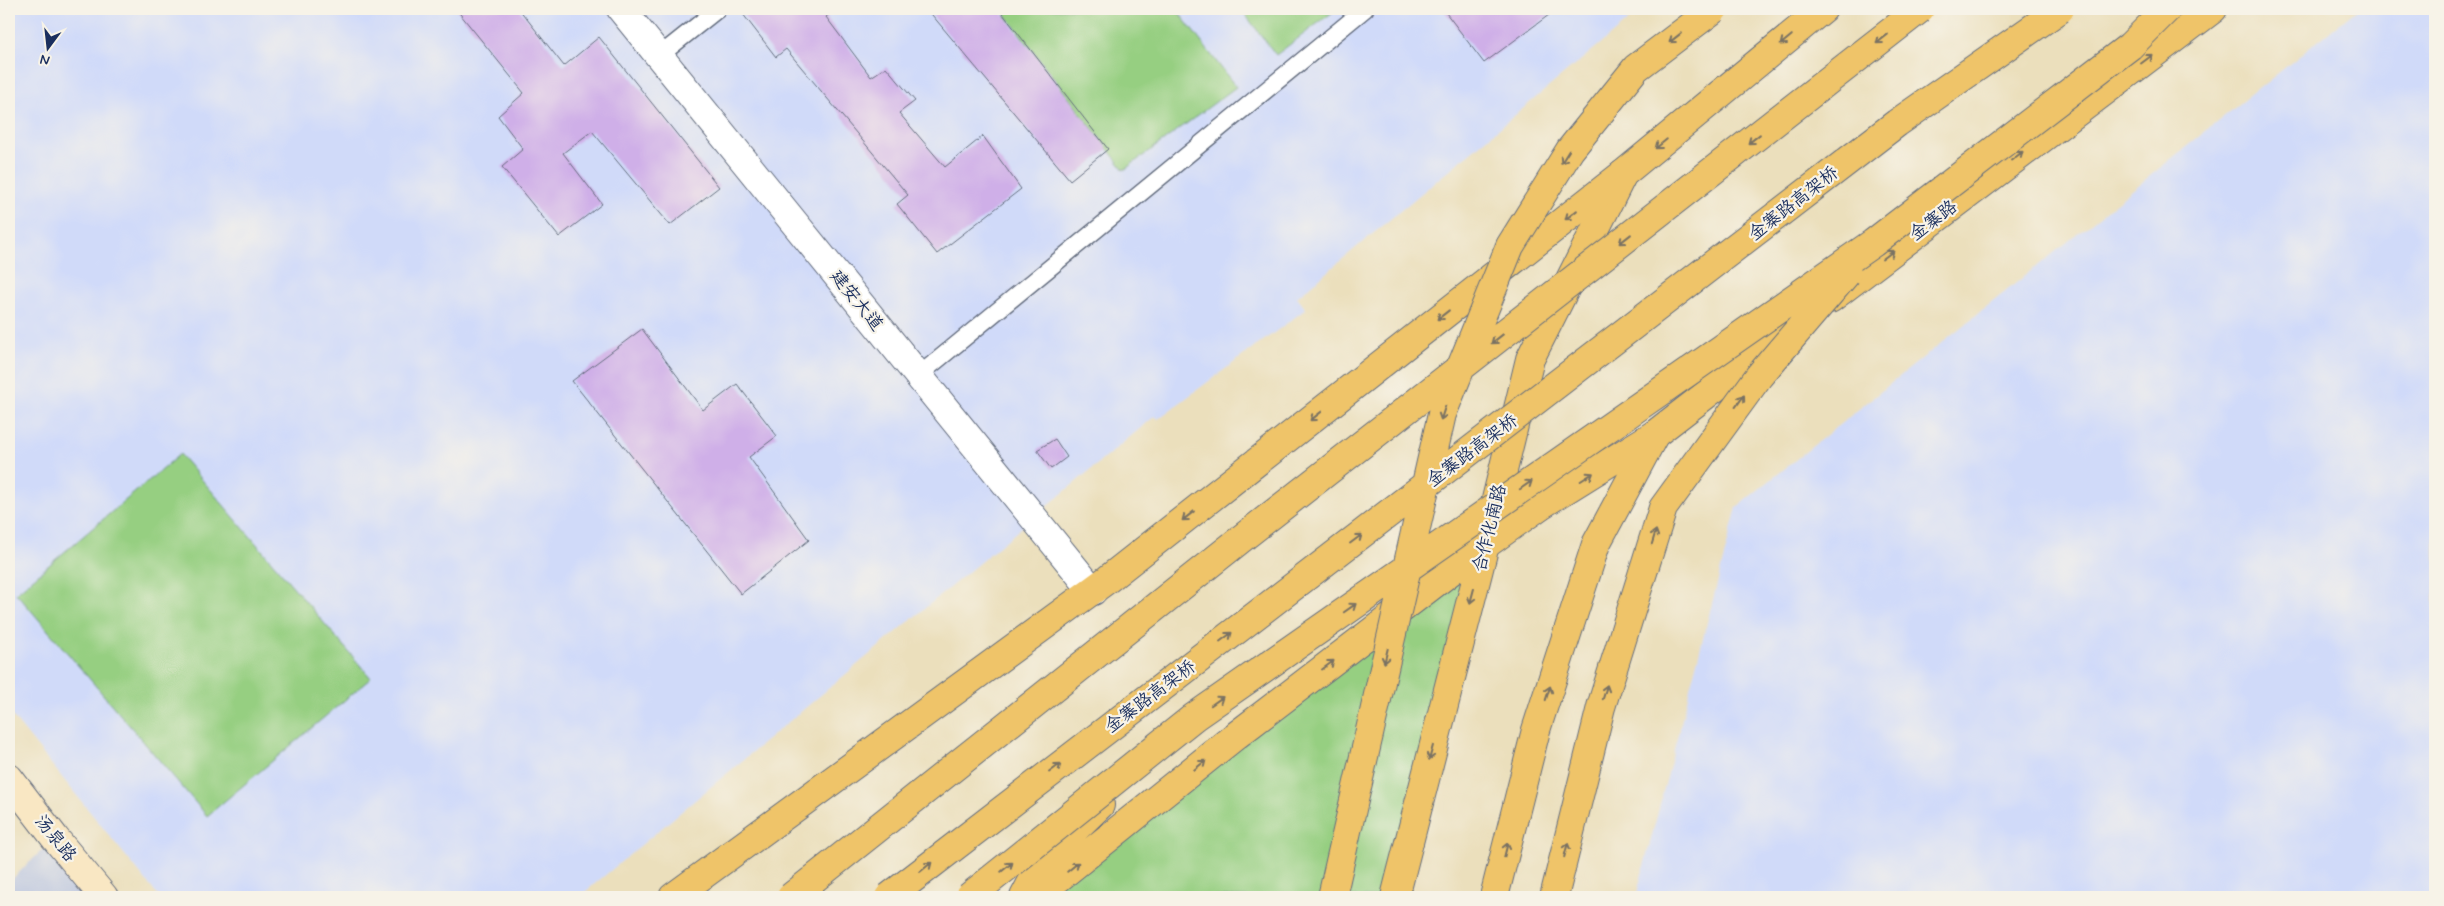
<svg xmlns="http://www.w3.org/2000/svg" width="2444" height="906" viewBox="0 0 2444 906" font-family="Mynerve,'LXGW WenKai TC',sans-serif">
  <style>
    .built { fill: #d0daf9 }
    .industrial { fill: #bac4de }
    .green { fill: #96cf81; stroke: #587f70 }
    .building { fill: #cfafe8 }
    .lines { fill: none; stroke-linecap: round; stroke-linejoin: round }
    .lane-casing { stroke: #646d7f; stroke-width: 19 }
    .street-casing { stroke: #646d7f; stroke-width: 30 }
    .secondary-casing { stroke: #646d7f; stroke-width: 30 }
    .primary-casing { stroke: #646d7f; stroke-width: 30 }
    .highway-casing { stroke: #646d7f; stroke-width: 30 }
    .lane { stroke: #fff; stroke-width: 16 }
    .street { stroke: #fff; stroke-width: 28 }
    .secondary { stroke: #f9e7c3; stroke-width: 28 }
    .primary { stroke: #efc469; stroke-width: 28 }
    .highway { stroke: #efc469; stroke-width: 28 }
    .highway-bridge-casing { stroke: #646d7f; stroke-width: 30; stroke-linecap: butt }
    .highway-bridge { stroke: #efc469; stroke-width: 28 }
    .oneway { stroke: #7a7263 }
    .labels { text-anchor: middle; stroke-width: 4.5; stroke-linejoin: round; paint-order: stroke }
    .street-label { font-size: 18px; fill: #1b2f5e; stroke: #f7f3e8 }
  </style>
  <rect width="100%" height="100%" fill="#f7f3e8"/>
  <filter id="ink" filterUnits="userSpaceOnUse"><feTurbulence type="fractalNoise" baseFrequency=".02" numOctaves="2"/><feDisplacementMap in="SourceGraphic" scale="10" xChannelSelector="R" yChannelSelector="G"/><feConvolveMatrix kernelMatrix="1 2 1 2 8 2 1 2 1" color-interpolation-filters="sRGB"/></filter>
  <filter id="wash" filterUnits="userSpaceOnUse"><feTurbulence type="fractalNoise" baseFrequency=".0096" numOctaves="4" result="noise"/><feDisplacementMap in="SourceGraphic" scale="20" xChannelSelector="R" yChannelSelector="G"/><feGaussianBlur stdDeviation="1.12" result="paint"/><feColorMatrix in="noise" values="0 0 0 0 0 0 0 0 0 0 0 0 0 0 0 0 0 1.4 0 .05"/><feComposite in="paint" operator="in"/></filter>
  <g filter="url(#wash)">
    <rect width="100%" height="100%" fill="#ebdfbc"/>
    <path class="built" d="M9,9H1642L1297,297L1306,309L1158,419L1155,416L579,897H159L9,712Z
      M2358,9H2435V897H1636L1737,507Z"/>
    <path class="industrial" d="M55,838L104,897H9V882Z"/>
    <path class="green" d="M1001,9H1176L1236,87L1124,170Z
      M1241,9H1337L1276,55Z
      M180,454L371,678L207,816L16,593Z
      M1485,545L1395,897H1035Z"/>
    <g id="blocks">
      <path class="building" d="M456,9H519L564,66L599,37L719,187L670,225L592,131L563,153L602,204L559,237L502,167L523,149L498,116L524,93Z
        M739,9H835L826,17L871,77L886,67L915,101L899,113L945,167L983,136L1021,189L937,254L897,204L908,195L786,49L776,57Z
        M927,9H999L1108,149L1070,180Z
        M1443,9H1557L1484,63Z
        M642,329L703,410L737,384L777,436L749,457L809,540L741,594L572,381Z
        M1055,439L1067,457L1051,469L1037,450Z"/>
    </g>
  </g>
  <g filter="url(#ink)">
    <use href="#blocks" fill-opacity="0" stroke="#646d7f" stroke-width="1"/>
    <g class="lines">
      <defs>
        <path id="lane" d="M659,56L718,9
          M918,376L1365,9"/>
        <path id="street" d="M621,9L1093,591"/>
        <path id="secondary" d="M9,778L55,838L104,897"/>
        <path id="primary" d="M1830,299L2213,9
          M1395,897L1485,545L1530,359L1623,174L1823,9
          M1494,897L1536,730L1596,544L1655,434L1790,330"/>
        <path id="highway" d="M673,897L1108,579L1623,174
          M1024,897L1044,859L1100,805
          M1035,897L1234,737L1485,545L1541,505L1655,434"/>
      </defs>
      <use href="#lane" class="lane-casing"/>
      <use href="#street" class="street-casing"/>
      <use href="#secondary" class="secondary-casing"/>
      <use href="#primary" class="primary-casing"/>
      <use href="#highway" class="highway-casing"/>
      <use href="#lane" class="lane"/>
      <use href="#street" class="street"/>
      <use href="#secondary" class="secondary"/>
      <use href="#primary" class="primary"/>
      <use href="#highway" class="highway"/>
      <defs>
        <path id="highway-bridge" d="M791,897L1246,535L1920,9
          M889,897L1897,123L2060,9
          M969,897L1194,717L1873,243L2130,46L2167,9
          M1332,897L1442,414L1510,246L1570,150L1636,68L1714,9
          M1554,897L1601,707L1663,508L1759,376L1847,273"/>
      </defs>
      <use href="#highway-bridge" class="highway-bridge-casing"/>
      <use href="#highway-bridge" class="highway-bridge"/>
    </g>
    <defs><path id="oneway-shaft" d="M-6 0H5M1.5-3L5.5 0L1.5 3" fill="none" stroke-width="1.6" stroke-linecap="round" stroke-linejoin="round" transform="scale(1.25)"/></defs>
    <g class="oneway">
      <use href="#oneway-shaft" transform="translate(1675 38) rotate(142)"/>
      <use href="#oneway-shaft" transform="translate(1882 39) rotate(142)"/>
      <use href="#oneway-shaft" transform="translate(1786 40) rotate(140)"/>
      <use href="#oneway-shaft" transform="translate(2147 59) rotate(-37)"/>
      <use href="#oneway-shaft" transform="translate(1754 139) rotate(142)"/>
      <use href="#oneway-shaft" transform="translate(1661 144) rotate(141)"/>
      <use href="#oneway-shaft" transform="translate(2017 156) rotate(-37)"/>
      <use href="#oneway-shaft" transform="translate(1565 157) rotate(122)"/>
      <use href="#oneway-shaft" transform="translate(1571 215) rotate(142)"/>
      <use href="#oneway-shaft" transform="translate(1625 239) rotate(142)"/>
      <use href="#oneway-shaft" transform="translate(1888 255) rotate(-37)"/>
      <use href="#oneway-shaft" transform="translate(1443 315) rotate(142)"/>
      <use href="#oneway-shaft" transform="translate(1497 339) rotate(142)"/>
      <use href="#oneway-shaft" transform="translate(1740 401) rotate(-54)"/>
      <use href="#oneway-shaft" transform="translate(1443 413) rotate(108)"/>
      <use href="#oneway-shaft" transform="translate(1316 416) rotate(142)"/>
      <use href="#oneway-shaft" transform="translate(1587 477) rotate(-32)"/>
      <use href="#oneway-shaft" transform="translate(1526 485) rotate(-35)"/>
      <use href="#oneway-shaft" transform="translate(1188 516) rotate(142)"/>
      <use href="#oneway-shaft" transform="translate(1654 537) rotate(-73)"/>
      <use href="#oneway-shaft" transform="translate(1356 539) rotate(-37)"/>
      <use href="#oneway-shaft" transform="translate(1472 596) rotate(105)"/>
      <use href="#oneway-shaft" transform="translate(1350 608) rotate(-35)"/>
      <use href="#oneway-shaft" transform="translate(1226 637) rotate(-37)"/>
      <use href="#oneway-shaft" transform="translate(1386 656) rotate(103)"/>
      <use href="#oneway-shaft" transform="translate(1328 665) rotate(-37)"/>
      <use href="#oneway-shaft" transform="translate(1605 692) rotate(-73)"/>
      <use href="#oneway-shaft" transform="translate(1548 693) rotate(-72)"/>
      <use href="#oneway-shaft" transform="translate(1217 701) rotate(-35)"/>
      <use href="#oneway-shaft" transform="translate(1431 753) rotate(105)"/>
      <use href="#oneway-shaft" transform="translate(1200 765) rotate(-39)"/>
      <use href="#oneway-shaft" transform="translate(1055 768) rotate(-37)"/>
      <use href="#oneway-shaft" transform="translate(1506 850) rotate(-76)"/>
      <use href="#oneway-shaft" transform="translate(1566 850) rotate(-76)"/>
      <use href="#oneway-shaft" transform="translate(926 867) rotate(-39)"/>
      <use href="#oneway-shaft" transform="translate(1007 867) rotate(-39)"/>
      <use href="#oneway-shaft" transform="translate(1073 867) rotate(-39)"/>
    </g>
  </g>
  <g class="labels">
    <g class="street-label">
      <text transform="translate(1793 203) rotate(-38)" y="6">金寨路高架桥</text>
      <text transform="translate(1933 220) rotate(-37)" y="6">金寨路</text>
      <text transform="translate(857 300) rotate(51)" y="6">建安大道</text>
      <text transform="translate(1472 450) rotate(-37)" y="6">金寨路高架桥</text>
      <text transform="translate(1489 528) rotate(-76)" y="6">合作化南路</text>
      <text transform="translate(1150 696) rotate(-37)" y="6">金寨路高架桥</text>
      <text transform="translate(56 838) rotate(51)" y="6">汤泉路</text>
    </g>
  </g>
  <rect width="2444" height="906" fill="none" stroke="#f7f3e8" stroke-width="30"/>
  <g transform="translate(48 48) rotate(195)" stroke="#f7f3e8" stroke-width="4" paint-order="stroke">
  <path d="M0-4L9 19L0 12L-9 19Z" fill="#1b2f5e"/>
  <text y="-8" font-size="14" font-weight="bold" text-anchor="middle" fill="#1b2f5e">N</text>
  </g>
</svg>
